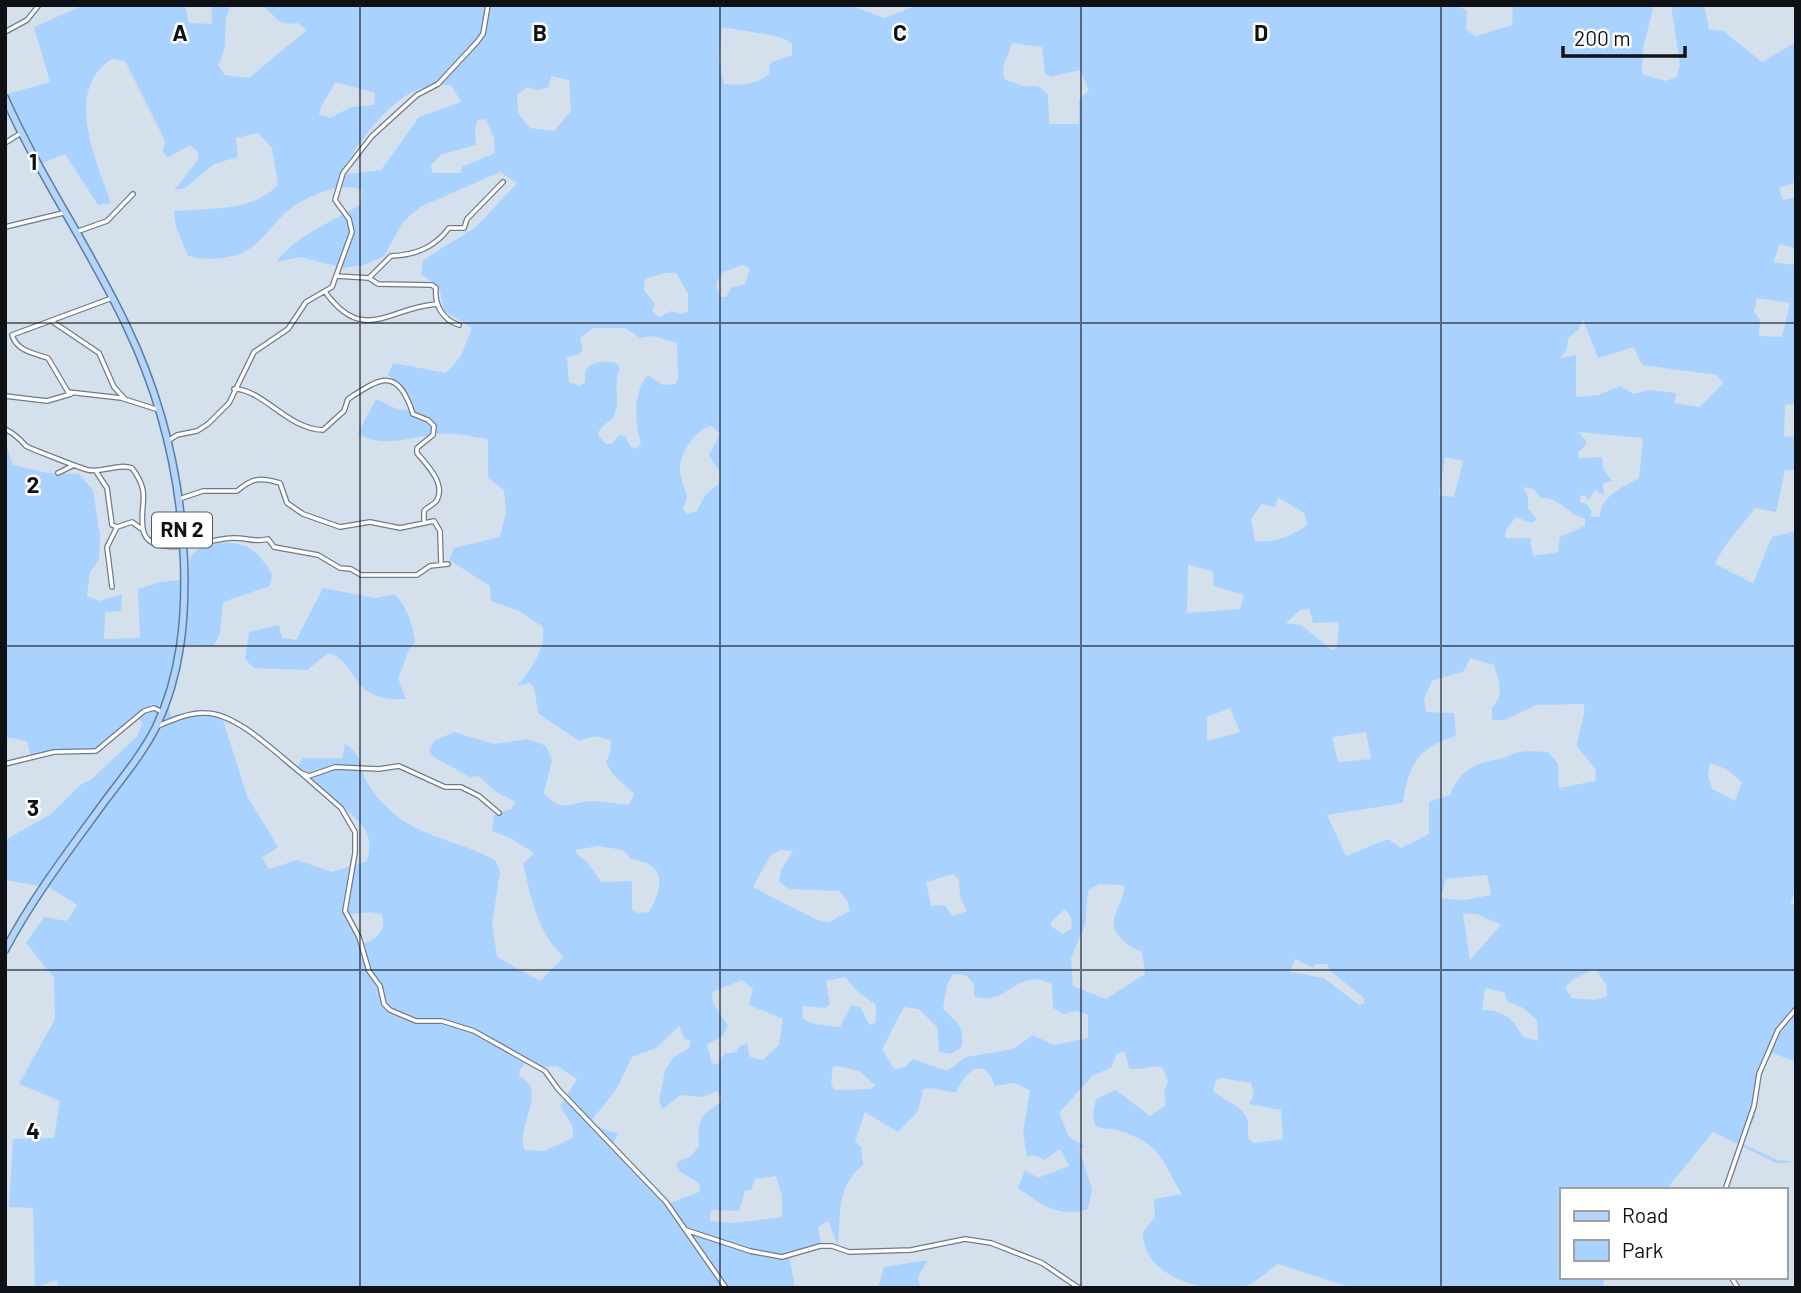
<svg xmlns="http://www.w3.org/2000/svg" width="1801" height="1293" viewBox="0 0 1801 1293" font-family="Barlow,sans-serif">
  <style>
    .green { fill: #aad2ff; fill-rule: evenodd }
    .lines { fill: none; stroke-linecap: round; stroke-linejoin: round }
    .street-casing { stroke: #717b87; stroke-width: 6 }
    .primary-casing { stroke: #597ea6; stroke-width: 9 }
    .street { stroke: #fff; stroke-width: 3.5 }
    .primary { stroke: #b4d4f8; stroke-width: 6 }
    .grid { fill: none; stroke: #0e1116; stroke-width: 2; stroke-opacity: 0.55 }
    .labels { text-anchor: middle; stroke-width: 5; stroke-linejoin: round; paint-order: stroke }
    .shield { fill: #fff; stroke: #56585c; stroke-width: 2 }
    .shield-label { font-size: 21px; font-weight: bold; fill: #0e1116 }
    .grid-label { font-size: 23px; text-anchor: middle; font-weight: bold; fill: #0e1116; stroke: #fff; stroke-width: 5; stroke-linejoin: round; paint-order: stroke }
  </style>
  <rect width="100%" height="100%" fill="#d5e0ed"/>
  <path class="green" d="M84,5H185L189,23L212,24L211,5H232C219,22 232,42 218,65L225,75L249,78L307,30L298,23C274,27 278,14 260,5H849L885,18L917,5H1425L1460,7L1467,11L1466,30L1476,36L1512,25L1513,5H1654L1643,48L1642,74L1665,81L1677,77L1680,65L1671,5H1704L1709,29L1723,31L1762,62L1796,42V182L1779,188L1783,200L1796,197V249L1780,244L1773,262L1796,265V403L1785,405L1784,436L1796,437V470H1785L1776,512L1755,508C1741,527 1725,542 1715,564L1753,583L1772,537L1796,531V889L1790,904L1796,905V1062L1773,1053L1758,1076L1755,1118L1739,1142L1777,1160L1796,1162L1776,1163L1713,1132L1666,1190H1561V1277H1604L1603,1288H1352L1278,1264C1267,1271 1253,1286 1240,1288C1204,1293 1142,1277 1143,1232L1155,1217L1154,1199L1182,1194C1160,1158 1162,1144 1117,1130C1109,1128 1103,1129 1095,1126L1093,1113L1096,1099L1116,1090L1150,1116L1166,1105L1164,1092L1168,1081L1163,1068C1150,1064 1141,1072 1129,1068L1125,1052L1117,1053L1111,1068L1093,1075L1059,1113L1069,1137L1085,1146L1079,1149L1092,1189L1088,1209C1060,1219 1040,1204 1018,1188L1025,1170L1038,1178L1069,1166L1060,1149L1045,1160L1033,1155L1027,1157L1023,1133L1030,1090L1014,1083L995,1086C984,1055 966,1070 956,1092C943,1093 936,1086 923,1089L918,1111L898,1132L865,1112L855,1141L861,1147L863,1165C836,1186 841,1215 838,1246L828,1221L818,1227L821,1244L789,1255L795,1288H58L57,1280L35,1288L33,1208L9,1207L13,1139L54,1138L60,1101L19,1084L55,1019L54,978L26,943L44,917L67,921L77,905L50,888L5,880V840L51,814L80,785L92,779L137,736L143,723L139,719L94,753L61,752L31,757L27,741L5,737V442L13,465L48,473L79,474L93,490L100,536L99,560L90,572L87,596L100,601L122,594L121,611L105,612L104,639L140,638L138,589L161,582L188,579L190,557L203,544C240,541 251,540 272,574L270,586L223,602L220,633L214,646L184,645L168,708L171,716L209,711L222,717L247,796L278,847L262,858L269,869L297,860L332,872L367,861C377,830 355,817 334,800C321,790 309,778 297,767L303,758H342L345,743C367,762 357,766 368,784C373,793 381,802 389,809C419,838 459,840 495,860L500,872L492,924L497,957L540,981L564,957C536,930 532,900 523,864L534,853L512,839L492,831L494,815L511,809L516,802L496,792L479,776L470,777L432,756L429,750L434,741L454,732L494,744L528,739L546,746L552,760L544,793C564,816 573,800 595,801C607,802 618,804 629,805L634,794L612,773L606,762L610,753L611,740L595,736L579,741L538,713L534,687L529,683L517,686C531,669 546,650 543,627L519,611L491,601L490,586L449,560L454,548L500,537L506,512L504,490L488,478V439C472,437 455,432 439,434C411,436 384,450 358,433L376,399L399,410L415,409L409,394L388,375L393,363L446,373L461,356L472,328L444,311L439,287L421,274L423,260L476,227L517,183L500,172L420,207L403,222L384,256L363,265L344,268L300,257L276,262C298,234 331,223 361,204L362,190C342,181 307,196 290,209C273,222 262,244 242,253C226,260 204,260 188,256L176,227L174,211C210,208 252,212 278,185L272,148L258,133L236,138L238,157L214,164L185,188L174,190L198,160V152L190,145L167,158L163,151L165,141L125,61L112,59C63,90 96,160 111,203L98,205L65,154L40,164L7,94L50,82L34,27ZM722,27C740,31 780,34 792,43V55L770,63L769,74C754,86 742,85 724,84L719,60ZM1012,43L1042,47L1045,73L1050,77L1080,70L1089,90L1079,100V124H1049L1048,95L1038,86H1023L1004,79L1003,68ZM551,76L569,80L571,111L554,131L530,128L518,113L517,95L527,87L538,90L549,87ZM335,82L375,93L374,105L351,107L330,118L319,114C321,102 330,94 335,82ZM451,85L461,102L419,117L381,170L339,175C358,144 390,94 429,86C436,84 444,85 451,85ZM486,119L494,138L495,153L462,167L460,173H433L430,166L442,154L476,145L475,127L478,120ZM742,265L750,268L745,284L731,288L726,297H720L716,285L721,273ZM664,273H676L688,294V311L682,314L671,311L660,317L655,315L652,310L655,304L644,290L645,279ZM1757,298L1790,303L1782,337L1759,336L1760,320L1754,312ZM1583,320L1598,358L1634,347L1642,365L1717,375L1723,383L1700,407L1675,403L1676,393L1649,390L1634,394L1620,386L1598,395L1576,397V355L1560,358L1567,349L1568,338L1578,330ZM593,328H625L640,338L653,336L677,343L678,379L675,384L663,385L648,375C632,393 635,423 641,444L637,449L631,447L625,436L619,435L612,444H606L598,435C600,424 612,423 615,413C621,397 612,384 620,368L616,363C605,360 593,361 585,371V382L580,386L569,382L567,357L579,354L583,350L580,338ZM712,426L720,434L709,455L719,471L721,482L705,495L697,511L686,514L683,508L687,498C686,488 680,480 680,470C679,454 696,428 712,426ZM1579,432L1643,438L1639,478C1623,487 1600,496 1600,517L1590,516L1592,512L1586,503H1580L1581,496L1585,495L1588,501L1595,490L1604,495L1603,484L1612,481L1603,469L1602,457L1579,458L1578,453L1587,443ZM1445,457L1463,461L1454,497L1439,495ZM1523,487L1534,489L1541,498C1561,497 1568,516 1585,518V526L1560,537L1558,552L1533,556L1530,538H1505L1506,530L1516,517L1531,523L1537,520L1528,508V497ZM1278,497L1304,513L1307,525C1293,536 1274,543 1255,541L1251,519L1262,504L1275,507ZM1188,565L1213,571L1214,586L1244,595L1240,609L1187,613ZM1309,608L1313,623L1339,622L1337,648L1332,650L1301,625L1286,623L1299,611ZM1470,658L1494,665C1499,682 1505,694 1492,708V720H1504L1537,705L1584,704C1586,719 1578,730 1577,746L1596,770L1595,781L1559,788L1558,764L1548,752C1538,752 1524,750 1515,753C1509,755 1505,758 1499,759C1475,763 1459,771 1450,795L1429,802V834L1401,848L1388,839L1346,856L1327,815L1403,803C1408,765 1418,747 1456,736L1454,713L1426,712L1424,699L1432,681L1464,671ZM1230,708L1240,732L1207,741V717ZM1366,732L1371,759L1338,762L1332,737ZM1710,763L1726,769L1742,782L1735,801L1712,789L1708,775ZM598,846L623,850L631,859C668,864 663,887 649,912L637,913L632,910V881L601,882L587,862L577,854L576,850ZM781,850L793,851L781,870L779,882L790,889L839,891L847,900L850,911L829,922L817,920L753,887L770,856ZM953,874L959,879L960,896L967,911L953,916L944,905L931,906L926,882ZM1487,875L1491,895L1463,900L1441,898L1446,879ZM1099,884L1124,885C1126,904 1104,919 1119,936C1127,945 1130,948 1142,951L1145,974L1106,999L1073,986L1071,958L1085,925L1088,890ZM1065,909C1071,916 1073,919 1071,929L1063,934L1052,927L1051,922ZM370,912L382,914C387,929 376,943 360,943L351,914ZM1463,914H1477L1501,925L1470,960ZM1295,959L1313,968L1316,964H1327L1330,971L1364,998V1003L1359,1005L1324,978L1290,972ZM1595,969L1606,984L1607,996L1596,1000L1572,998L1565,988L1573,979ZM953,974L966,975L974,984V996C1006,1009 1016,966 1052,984L1053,1008L1064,1014L1076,1011L1088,1015V1038L1054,1045L1033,1035L1013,1049L966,1057L947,1071L913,1059L905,1067L894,1069L882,1049L904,1007L919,1009L937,1027L939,1052L951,1054L961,1048C966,1028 957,1022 943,1009L947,985ZM845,977L857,991L876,1005V1022L871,1025C862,1017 865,1004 851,1006L840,1027L814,1024L803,1019L802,1006L825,1008L830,1004L826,981ZM742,980L753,989L749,1005L783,1019L779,1045L763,1060L750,1057L747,1044L739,1046L737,1052L724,1054L718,1065L712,1063L707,1045L723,1035L728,1026L713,1003L712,992ZM1485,988L1505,993L1507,1001L1523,1008L1537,1020L1538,1041L1523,1037C1513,1018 1503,1010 1482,1010ZM679,1026L685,1039L691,1041L689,1048L673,1058L665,1070L659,1102L663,1109L680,1095L702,1097L717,1091L722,1098L720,1103C700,1115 697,1122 699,1146L691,1156L676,1163L679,1171L700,1184L699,1192L670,1203L613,1144L618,1134L594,1125L592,1120L617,1088L632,1057L656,1048ZM527,1061L538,1067L557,1066L577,1079L560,1106L573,1127V1138L544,1151L525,1150C514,1129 549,1090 520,1077L519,1071ZM838,1066L859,1071L875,1085L871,1089L835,1090L831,1084L833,1067ZM1221,1078L1251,1083L1254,1094L1249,1104L1281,1110L1283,1139L1254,1143L1249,1140C1248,1134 1248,1127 1248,1122C1244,1105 1224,1101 1213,1091L1216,1080ZM776,1176L782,1196V1217L736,1223L710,1221L711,1210L739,1211L745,1191L751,1190L755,1179Z
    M323,588L375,598L395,594C408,609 412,623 415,642C405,652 405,665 398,678L406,699C347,702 361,663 328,653L307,670L254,668L245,659L249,632L279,625L282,638L296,640Z
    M928,1260L918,1277L920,1288H878L884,1267Z"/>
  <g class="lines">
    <defs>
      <path id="street" d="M5,32L27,20L39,5
        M5,143L21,133
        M5,227L63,213
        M76,232L107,221L133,194
        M336,276L369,278L391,256C415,255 434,248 449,228H464L467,219L503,182
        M369,278L378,284L432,285L436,288C434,305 443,320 459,325
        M326,293C364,345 390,307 437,304
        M112,298L12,335C17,351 33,353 48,358L68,392L121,398L159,410
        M53,322L99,353L114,387L124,398
        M234,389C263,389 287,429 323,430L344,411L348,399C381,377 398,367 413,414L428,420L434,426L433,435L417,448V453C426,464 446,483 437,500C435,504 427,507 424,511V521
        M5,396L47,401L71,394
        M5,429C15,434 20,439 26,446C29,448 83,469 88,470C103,473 118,463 132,468C152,495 139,502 143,529C148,562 213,538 232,538C246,537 255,543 268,539L274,547L318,555L340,568L351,569L361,575H417L430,566L448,564
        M168,441L177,435L197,431L208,424L229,403L254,352L288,329L306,302L332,287L352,232L349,219L335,200L343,173L372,136L417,95L438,84L477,42L483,34L488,5
        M58,473L74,465
        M97,473L107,488L112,525L117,527L132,522L143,530
        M179,499L203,491H237C252,478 260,477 280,483L287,503L303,514L340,527L370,522L400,528L434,521L440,531L441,564
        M112,587L107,547L117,527
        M158,726C172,720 190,712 205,713C237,713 277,754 301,773L309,776L335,767L379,769L399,766L445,787H461L479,796L499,813
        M5,764L54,752L96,751L144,711L154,708L162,712
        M301,773L341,808L355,832V853L345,911L359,937L369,971L380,986L384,1004L390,1010L416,1021H442L474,1031L545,1071L558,1089L666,1202L726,1288
        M1725,1190L1754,1106L1759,1074L1778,1030L1796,1009
        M686,1230L750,1251L782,1257L820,1246H832L849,1252L911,1250L965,1239L991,1243L1042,1263L1079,1288
        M1731,1277L1738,1288"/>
      <path id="primary" d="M5,98C40,177 90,248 127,327C162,400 181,480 184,561C186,618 181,675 156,727C143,753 123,777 105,801C70,849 33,897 5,950"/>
    </defs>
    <use href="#street" class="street-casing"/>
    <use href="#primary" class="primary-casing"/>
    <use href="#street" class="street"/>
    <use href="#primary" class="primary"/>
  </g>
  <path class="grid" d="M360,5V1288M720,5V1288M1081,5V1288M1441,5V1288M5,323H1796M5,646H1796M5,970H1796"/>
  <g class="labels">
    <rect class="shield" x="152" y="512.5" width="60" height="35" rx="5"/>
    <g class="shield-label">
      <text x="182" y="537">RN 2</text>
    </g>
  </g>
  <g class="grid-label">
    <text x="180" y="41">A</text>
    <text x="540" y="41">B</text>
    <text x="900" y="41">C</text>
    <text x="1261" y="41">D</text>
    <text x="33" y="170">1</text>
    <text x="33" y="493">2</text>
    <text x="33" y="816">3</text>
    <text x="33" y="1139">4</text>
  </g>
  <rect width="1801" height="1293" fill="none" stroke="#0e1116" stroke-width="14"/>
  <rect x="1560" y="1188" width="228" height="91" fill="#ffffff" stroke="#9fa0a2" stroke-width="2"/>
  <rect x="1574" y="1211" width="35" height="10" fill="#b4d4f8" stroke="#9fa0a2" stroke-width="2"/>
  <text x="1622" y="1223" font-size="21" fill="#0e1116">Road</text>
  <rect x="1574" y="1240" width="35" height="21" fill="#aad2ff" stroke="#9fa0a2" stroke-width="2"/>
  <text x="1622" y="1258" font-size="21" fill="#0e1116">Park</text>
  <path d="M1563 46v10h122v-10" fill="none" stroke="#0e1116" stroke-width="3.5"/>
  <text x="1574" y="46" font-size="21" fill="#0e1116" stroke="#ffffff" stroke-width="5" paint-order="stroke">200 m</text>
</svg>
